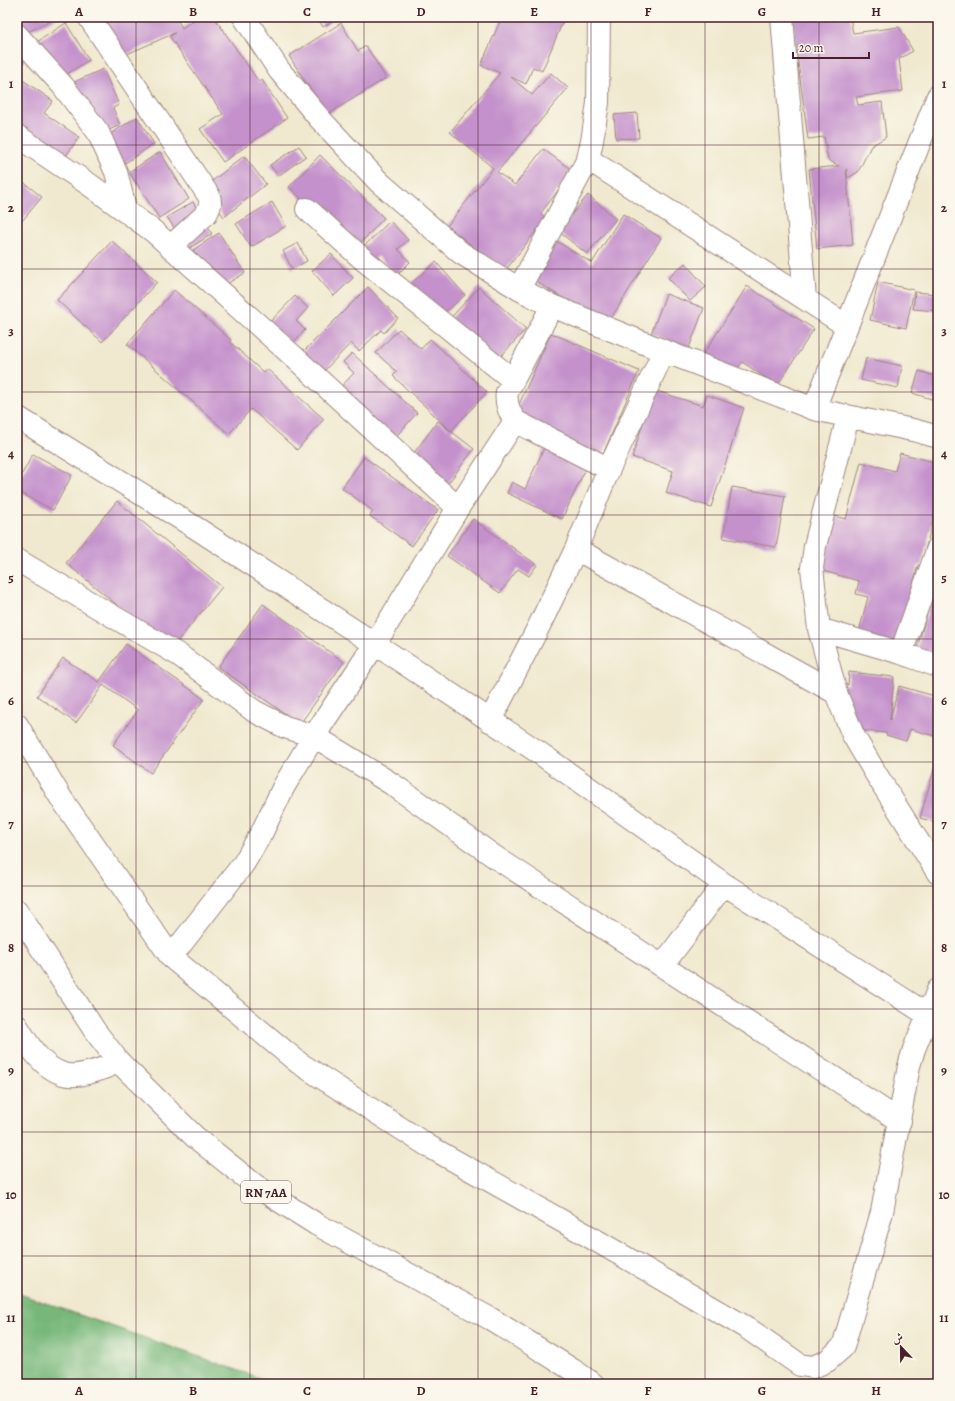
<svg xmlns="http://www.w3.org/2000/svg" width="955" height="1401" viewBox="0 0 955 1401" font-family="Alegreya,Amiri,serif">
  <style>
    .forest { fill: #77b879; stroke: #606c52 }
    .building { fill: #c491cc }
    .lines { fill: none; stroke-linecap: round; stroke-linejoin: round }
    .minor-casing { stroke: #9d847d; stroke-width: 24 }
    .primary-casing { stroke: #9d847d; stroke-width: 24 }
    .minor { stroke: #fff; stroke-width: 22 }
    .primary { stroke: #fff; stroke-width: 22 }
    .grid { fill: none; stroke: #4a1f2b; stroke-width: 1; stroke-opacity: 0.55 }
    .labels { text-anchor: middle; stroke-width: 3; stroke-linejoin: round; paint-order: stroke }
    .shield { fill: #fbf7ec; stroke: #7f6065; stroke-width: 1 }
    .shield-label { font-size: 13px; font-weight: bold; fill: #4a1f2b }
    .neatline { fill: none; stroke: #4a1f2b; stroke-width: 1.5 }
    .grid-label { font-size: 13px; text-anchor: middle; font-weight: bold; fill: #4a1f2b }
  </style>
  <rect width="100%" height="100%" fill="#fbf7ec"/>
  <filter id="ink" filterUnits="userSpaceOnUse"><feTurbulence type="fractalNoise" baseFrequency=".025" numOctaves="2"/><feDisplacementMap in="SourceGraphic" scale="8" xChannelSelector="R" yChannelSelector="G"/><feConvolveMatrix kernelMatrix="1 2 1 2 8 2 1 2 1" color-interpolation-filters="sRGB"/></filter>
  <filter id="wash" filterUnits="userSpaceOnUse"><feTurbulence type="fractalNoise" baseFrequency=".012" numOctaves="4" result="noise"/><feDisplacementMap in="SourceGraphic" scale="16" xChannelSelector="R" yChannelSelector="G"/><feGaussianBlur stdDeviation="0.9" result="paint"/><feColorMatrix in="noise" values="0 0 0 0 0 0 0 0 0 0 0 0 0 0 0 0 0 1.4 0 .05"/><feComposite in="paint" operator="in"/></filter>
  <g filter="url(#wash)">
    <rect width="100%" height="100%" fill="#f0e9cf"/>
    <path class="forest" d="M17,1293L277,1384H17Z"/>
    <g id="blocks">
      <path class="building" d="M17,17H59L17,37Z
        M91,17H176L182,28L198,17H214L259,82L262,80L287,118L223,162L200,129L223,114L170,37L175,33L111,61Z
        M317,17H340L323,27Z
        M502,17H553L563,21L542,71L533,67L526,84L511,77L532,95L551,73L568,88L497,172L515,185L543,149L573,171L540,214L546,218L505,271L447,226L493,168L450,132L500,73L481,65Z
        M792,17H850L853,33L899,27L913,51L899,59L903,91L856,97L858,105L882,102L886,137L871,146L858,172L848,178L846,169L853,245L817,249L809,169L839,166L828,160L824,137L808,139Z
        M66,23L89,60L53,83L37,42Z
        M341,23L358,51L366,46L386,78L327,115L289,56Z
        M17,55L25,60L17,72Z
        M103,69L119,105L113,108L120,125L96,136L72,83Z
        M17,76L53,101L44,113L79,137L57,169L17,141Z
        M637,113L639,138L616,139L614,115Z
        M137,117L154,144L122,165L104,138Z
        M299,146L306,156L278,176L270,165Z
        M160,152L189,199L159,218L129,172Z
        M320,155L384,218L354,250L289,187Z
        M244,156L266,184L224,217L202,189Z
        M17,177L42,197L17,227Z
        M588,195L616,219L587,254L558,231Z
        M193,202L212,234L188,249L167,217Z
        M272,202L286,226L251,247L236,224Z
        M623,214L661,238L607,325L532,279L556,241L592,263Z
        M390,221L408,240L398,249L410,262L397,275L378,256L370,264L358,252Z
        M219,233L245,273L218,289L193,250Z
        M112,241L157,282L102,342L57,300Z
        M298,243L307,261L292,269L283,251Z
        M331,254L353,278L334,296L312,271Z
        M436,262L465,295L432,324L403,290Z
        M685,263L706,287L690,301L668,278Z
        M878,282L914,290L906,328L870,320Z
        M747,286L814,329L779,383L782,384L780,390L745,376L747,371L768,379L742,362L734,375L703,355Z
        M368,287L398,318L384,333L381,330L359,351L351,343L318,377L298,357Z
        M479,287L526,329L491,367L445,324Z
        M174,290L231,340L230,342L264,373L267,369L324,419L297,450L251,409L229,434L127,344Z
        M915,292L938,294L936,311L913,309Z
        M666,294L704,308L689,348L651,334Z
        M295,296L308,308L296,321L305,330L292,344L269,323Z
        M399,329L421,349L430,339L487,392L451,431L393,376L397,372L376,353Z
        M551,333L639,371L597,468L508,429Z
        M352,353L417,413L390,443L335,393L354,373L343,362Z
        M866,358L902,366L898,388L861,380Z
        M919,371L938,377V401L912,393Z
        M654,390L703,406L707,395L744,408L711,507L666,493L673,471L632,457Z
        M438,421L474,449L446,486L410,458Z
        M544,448L586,468L562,519L507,493L512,482L525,489Z
        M900,453L938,463V501L921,566L918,565L894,653L856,643L868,597L856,594L859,581L816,569L830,515L846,519L861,462L895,471Z
        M33,454L72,475L53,510L17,491V483Z
        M364,457L438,510L412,546L370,516L373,511L342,488Z
        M732,487L785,496L776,547L723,538Z
        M117,501L222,587L171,649L66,563Z
        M473,519L537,565L529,576L518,569L500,593L447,556Z
        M938,576V669L913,662Z
        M263,604L344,662L300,724L218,667Z
        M126,644L204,699L151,773L113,745L138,710L103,685L76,723L37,696L63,658L99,682Z
        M849,672L894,677L890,720L899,686L938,697V737L910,729L906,741L886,735V733L839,728L843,684L848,685Z
        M938,755V823L920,818Z"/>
    </g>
  </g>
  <g filter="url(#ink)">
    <use href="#blocks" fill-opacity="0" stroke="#9d847d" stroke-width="1"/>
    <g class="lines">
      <defs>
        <path id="minor" d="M89,17L209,196C211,204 210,207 206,214L170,247
          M244,17L279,70L320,119L379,182L461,253L519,289L552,306L664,351L814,409L917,431L938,437
          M782,17L805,299
          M17,35L63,86L98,132L116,172L126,212
          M17,136L90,185L153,231L293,356L458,508L375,644L314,736L284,786L262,832L244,863L171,957
          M588,159L847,326
          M307,209L365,261L513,380
          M519,289L588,159L592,141L598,103L599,17
          M552,306L507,392C505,403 509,412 515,421L609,469
          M814,409L938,96
          M17,417L196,528L375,644L538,752L724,884L928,1015
          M848,417L815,546L812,568L819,629L836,693L853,735L876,774L938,873
          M458,508L515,421
          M576,549L836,693
          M17,560L179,655L254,711L285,727L314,736L392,784L495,857L900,1121
          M819,629L901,653L938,666
          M901,653L938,548
          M490,721L540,624L576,549L609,469L664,351
          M17,725L61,798L171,957L299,1063L430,1147L585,1234L747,1328L800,1365L813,1367L827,1361L843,1347L882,1212L909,1066L914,1049L938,990
          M662,966L724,884
          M17,1026C28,1044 41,1067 63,1074C79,1079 104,1068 119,1062"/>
        <path id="primary" d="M17,911L95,1031L119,1062L195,1137L256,1186L316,1224L491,1319L576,1372L593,1384"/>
      </defs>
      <use href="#minor" class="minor-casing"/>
      <use href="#primary" class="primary-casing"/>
      <use href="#minor" class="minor"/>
      <use href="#primary" class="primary"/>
    </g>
  </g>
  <path class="grid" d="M136,17V1384M250,17V1384M364,17V1384M478,17V1384M591,17V1384M705,17V1384M819,17V1384M17,145H938M17,269H938M17,392H938M17,515H938M17,639H938M17,762H938M17,886H938M17,1009H938M17,1132H938M17,1256H938"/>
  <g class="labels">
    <rect class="shield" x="241" y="1181" width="50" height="22" rx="3"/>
    <g class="shield-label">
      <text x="266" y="1197">RN 7AA</text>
    </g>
  </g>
  <rect width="955" height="1401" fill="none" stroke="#fbf7ec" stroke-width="44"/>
  <g transform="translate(901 1347) rotate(338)" stroke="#fbf7ec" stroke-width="3" paint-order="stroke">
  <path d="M0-3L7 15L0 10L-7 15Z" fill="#4a1f2b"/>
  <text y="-6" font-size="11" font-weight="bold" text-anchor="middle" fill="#4a1f2b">ش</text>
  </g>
  <path d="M793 52v6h76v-6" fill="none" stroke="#4a1f2b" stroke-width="2"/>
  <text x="799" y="52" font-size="12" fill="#4a1f2b" stroke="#fbf7ec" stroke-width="3" paint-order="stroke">20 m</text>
  <rect x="22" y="22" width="911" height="1357" class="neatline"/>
  <g class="grid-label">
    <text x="79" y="16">A</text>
    <text x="193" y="16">B</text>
    <text x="307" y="16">C</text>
    <text x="421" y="16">D</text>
    <text x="534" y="16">E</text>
    <text x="648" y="16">F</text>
    <text x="762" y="16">G</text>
    <text x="876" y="16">H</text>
    <text x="11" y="88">1</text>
    <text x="944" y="88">1</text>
    <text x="11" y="212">2</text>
    <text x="944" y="212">2</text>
    <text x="11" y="335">3</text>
    <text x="944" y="335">3</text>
    <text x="11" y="458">4</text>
    <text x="944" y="458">4</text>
    <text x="11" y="582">5</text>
    <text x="944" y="582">5</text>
    <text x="11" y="705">6</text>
    <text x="944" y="705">6</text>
    <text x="11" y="828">7</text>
    <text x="944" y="828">7</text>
    <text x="11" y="952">8</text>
    <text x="944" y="952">8</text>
    <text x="11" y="1075">9</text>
    <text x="944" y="1075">9</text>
    <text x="11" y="1199">10</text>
    <text x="944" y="1199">10</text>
    <text x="11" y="1322">11</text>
    <text x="944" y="1322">11</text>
    <text x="79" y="1395">A</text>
    <text x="193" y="1395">B</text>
    <text x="307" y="1395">C</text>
    <text x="421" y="1395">D</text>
    <text x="534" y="1395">E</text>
    <text x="648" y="1395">F</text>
    <text x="762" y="1395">G</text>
    <text x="876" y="1395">H</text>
  </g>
</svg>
